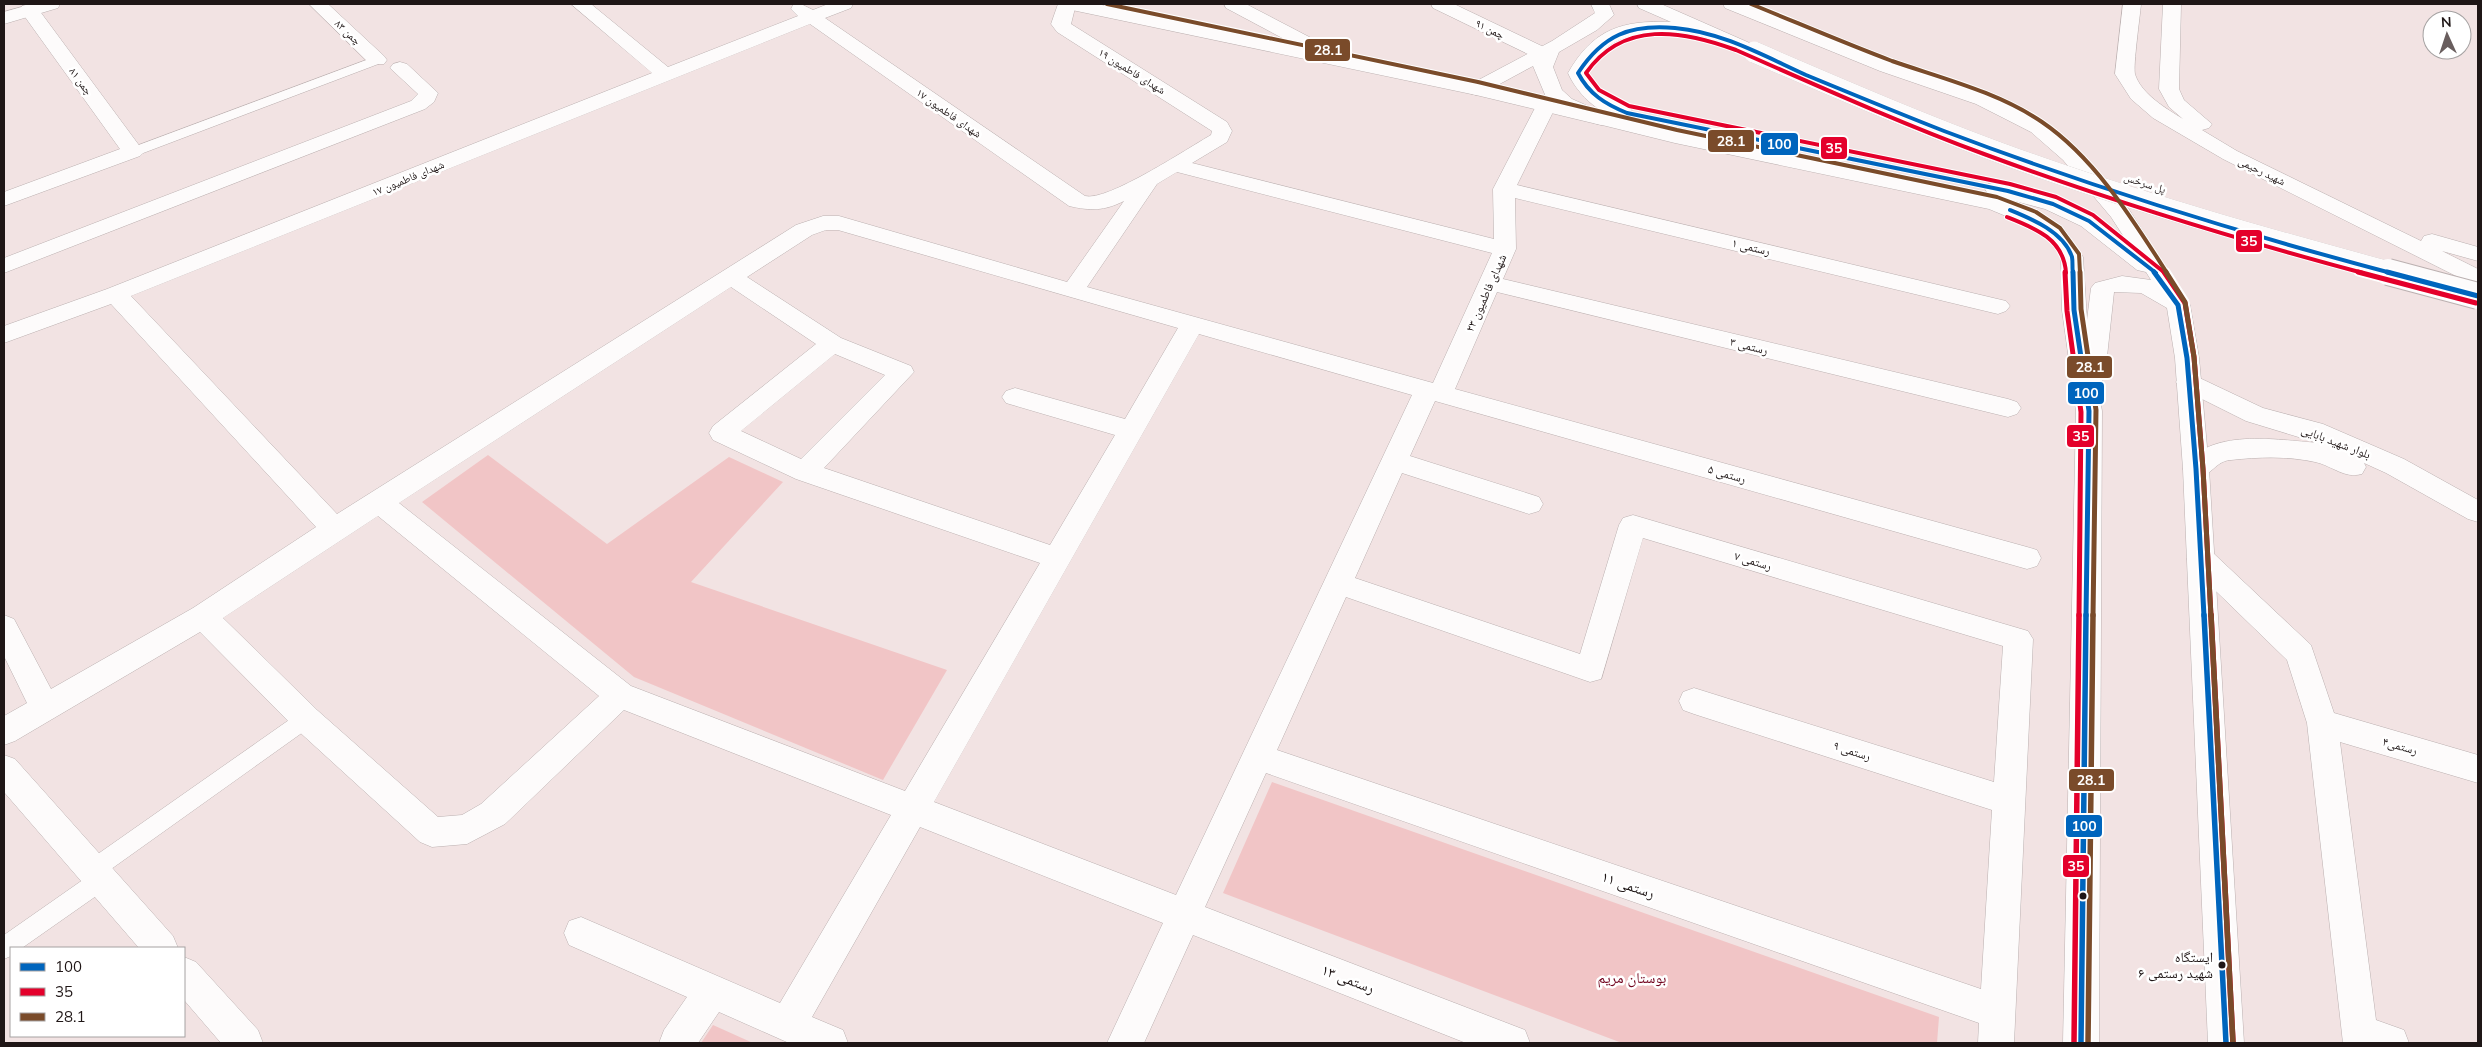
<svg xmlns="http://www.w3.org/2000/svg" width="2482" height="1047" viewBox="0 0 2482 1047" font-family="Mulish,'Noto Naskh Arabic',sans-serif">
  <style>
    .green { fill: #f1c5c6 }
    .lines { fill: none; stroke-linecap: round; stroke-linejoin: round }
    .service-casing { stroke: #bbb0b0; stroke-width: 1 }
    .minor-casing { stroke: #bbb0b0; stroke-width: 1 }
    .tertiary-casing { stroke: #bbb0b0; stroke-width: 1 }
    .secondary-casing { stroke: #bbb0b0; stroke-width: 1 }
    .service { fill: #fdfbfb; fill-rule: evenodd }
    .minor { fill: #fdfbfb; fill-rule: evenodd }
    .tertiary { fill: #fdfbfb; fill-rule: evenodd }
    .secondary { fill: #fdfbfb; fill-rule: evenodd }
    .secondary-bridge-far1-casing { stroke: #bbb0b0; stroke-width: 21; stroke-linecap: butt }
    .secondary-bridge-casing { stroke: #bbb0b0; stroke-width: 28; stroke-linecap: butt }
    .secondary-bridge-far1 { stroke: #fdfbfb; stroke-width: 21 }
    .secondary-bridge { stroke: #fdfbfb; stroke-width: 26 }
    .bus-1-far2-casing { stroke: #fff; stroke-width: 6 }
    .bus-1-far1-casing { stroke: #fff; stroke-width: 9 }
    .bus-1-casing { stroke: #fff; stroke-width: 9 }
    .bus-2-far2-casing { stroke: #fff; stroke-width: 6 }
    .bus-2-far1-casing { stroke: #fff; stroke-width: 9 }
    .bus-2-casing { stroke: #fff; stroke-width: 9 }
    .bus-3-far2-casing { stroke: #fff; stroke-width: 6 }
    .bus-3-far1-casing { stroke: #fff; stroke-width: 9 }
    .bus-3-casing { stroke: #fff; stroke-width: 9 }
    .bus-1-far2 { stroke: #0065bd; stroke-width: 4 }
    .bus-1-far1 { stroke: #0065bd; stroke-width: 5 }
    .bus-1 { stroke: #0065bd; stroke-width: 5.5 }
    .bus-2-far2 { stroke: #e4002b; stroke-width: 4 }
    .bus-2-far1 { stroke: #e4002b; stroke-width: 5 }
    .bus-2 { stroke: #e4002b; stroke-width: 5.5 }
    .bus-3-far2 { stroke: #7a4b2a; stroke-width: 4 }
    .bus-3-far1 { stroke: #7a4b2a; stroke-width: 5 }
    .bus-3 { stroke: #7a4b2a; stroke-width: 5.5 }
    .bus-dot { fill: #1f1616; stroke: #fff; stroke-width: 2 }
    .labels { text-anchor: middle; stroke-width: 5; stroke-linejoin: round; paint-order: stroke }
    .far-street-label { font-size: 11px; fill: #1f1616; stroke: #fff }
    .street-label { font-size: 12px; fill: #1f1616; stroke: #fff }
    .near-bus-label { font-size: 14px; fill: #1f1616; stroke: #fff; text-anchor: end }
    .near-street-label { font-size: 15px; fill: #1f1616; stroke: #fff }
    .near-park-label { font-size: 15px; fill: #72041e; stroke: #fff }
    .line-badge { stroke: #fff; stroke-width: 2 }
    .badge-label { font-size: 14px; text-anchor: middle; font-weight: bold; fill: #fff }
  </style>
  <rect width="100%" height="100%" fill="#f2e3e3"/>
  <path class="green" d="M488,455L607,544L729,457L783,482L691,582L947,670L883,780L634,677L422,502Z
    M1272,782L1939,1017L1937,1043H1622L1223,893Z
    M713,1025L753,1043H701Z"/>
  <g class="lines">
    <defs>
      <path id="service" d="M377,56L381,57L383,60L381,63L138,155L133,156L126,152L128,149Z
        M306,711L313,713L316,719L313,725L107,872L112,880L109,887L22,948H11V956L4,959V935L87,877L82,870L85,863L299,713Z"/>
      <path id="minor" d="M29,4L36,6L144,152L140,156L4,206V192L120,149L20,10L22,6Z
        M309,4H328L384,56L387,60L384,64H370Z
        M571,4H591L668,67L798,16L791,9L793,5L801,4L813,10L828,4H853L851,8L825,18L1085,196C1107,202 1188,148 1211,135L1212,131L1057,32L1051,24L1058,4H1076L1071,24L1227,122L1232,131L1227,142L1192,163L1494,239L1493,189L1536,106L1539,102L1546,100L1553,102L1556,106L1517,185L2006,301L2010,306L2006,311L1998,314L1515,198L1516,249L1503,279L2008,399L2017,402L2021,408L2017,414L2008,417L1497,292L1455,389L2027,547L2037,550L2041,558L2037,566L2027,569L1435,401L1410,456L1539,497L1543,504L1539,511L1529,514L1402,473L1355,578L1580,654L1619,525L1623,518L1633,515L2028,631L2033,639L2014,1043H1978L1979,1023L1266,773L1205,907L1525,1030L1530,1043H1466L1193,935L1144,1043H1107L1163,923L920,827L812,1017L843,1030L848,1043H789L719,1012L698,1043H659L664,1030L687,997L569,945L564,933L569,921L581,917L780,1003L891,815L624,710L505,824L467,844L432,847L420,842L295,728L200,632L15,741L4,745V716L27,703L4,656V615L14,619L51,689L193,608L316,527L111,304L4,343V326L107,289L652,73ZM810,24L1069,206C1091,211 1104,211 1124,201L1067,282L839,216H823L796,225L337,514L131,296ZM1177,172L1492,253L1433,383L1087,287L1157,184ZM826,230H838L1178,328L1125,419L1015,388L1006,391L1002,397L1006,403L1115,435L1050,545L824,468L914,372L911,366L841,338L747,277L812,235ZM731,287L816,344L713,426L709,433L713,440L796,479L1040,563L905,791L631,686L399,503ZM1199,334L1412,395L1176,895L934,802ZM835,354L885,375L801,459L741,431ZM378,516L599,696L481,804L462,815L438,817L317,710L223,618ZM1643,538L2003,646L1994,782L1694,688L1683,692L1679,701L1683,710L1694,714L1992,810L1981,989L1277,750L1346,597L1590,682L1601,679Z
        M1224,4H1246L1315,40L1318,44L1315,48H1301L1226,8Z
        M1431,4H1454L1548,49L1551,53L1548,57H1534L1433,8Z
        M400,62L407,64L438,93L434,102L425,109L4,273V258L411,101L418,94L390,68L393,64Z
        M2201,548L2211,551L2311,645L2334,713L2478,755V783L2340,742L2376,1020L2404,1030L2409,1043H2343L2307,723L2287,660L2191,567L2187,559L2191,551Z
        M4,755L15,759L173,936L178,948H139L4,792Z
        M184,957L196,962L258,1030L263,1043H221L184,1000Z"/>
      <path id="tertiary" d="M1063,4H1097L1476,83L1608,115L1611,119L1608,123L1601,125L1476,95L1072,10L1065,8Z
        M2123,4H2141C2140,16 2133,66 2135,74C2141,94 2167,109 2183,119L2169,107L2159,89L2163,4H2181L2179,89L2184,100L2212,124L2209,128L2202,130L2237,151L2421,241L2424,236L2432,234L2478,247V261L2442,251L2478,269V285L2470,283L2223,159L2153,118L2131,99L2115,74Z
        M2189,373L2263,408L2323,424L2404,459L2478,500V522L2468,519L2386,473L2364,463L2366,467L2362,474C2344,479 2333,466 2315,462C2288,456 2258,457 2231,460C2212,461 2211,483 2187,476L2183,469C2207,427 2278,440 2318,443L2246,421L2180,388L2176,382L2180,376Z"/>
      <path id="secondary" d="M32,4H60L58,8L4,24V12Z
        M1591,4H1609L1614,15L1597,30L1559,52L1553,67L1562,90L1572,99L1608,115L1675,131L1995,197L2041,214L2064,229L2083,257L2087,320L2091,288L2095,283L2122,276L2151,280L2146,272L2137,270L2081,226L2045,209L1988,194L1985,189L1988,184L1996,182L2061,199L2097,216L2124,237L2111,217L2063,160L2031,132L1976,104L1880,71L1725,8L1723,4H1748L1894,63L1990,96L2045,124L2077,152L2128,208L2190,305L2199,358L2209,469L2244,1043H2208L2183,469L2175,358L2167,308L2141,293L2114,292L2105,375L2102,381L2097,382L2102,411L2099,1043H2063L2076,411L2062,310L2061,257L2048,239L2025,224L1989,209L1675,143L1594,123L1558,107L1546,97L1533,66L1483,93L1476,95L1469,93L1466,89L1469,85L1552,41L1595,13Z
        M1637,4H1661L1761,48L1764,52L1761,56L1754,58C1738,54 1723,43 1707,38C1678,30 1635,28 1609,46C1599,53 1594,63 1588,73L1593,83L1603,93L1629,107L1632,111L1629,115C1604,122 1577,94 1568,73C1593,29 1622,20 1671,22L1639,8Z"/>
    </defs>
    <use href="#service" class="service-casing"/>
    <use href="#minor" class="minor-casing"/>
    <use href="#tertiary" class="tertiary-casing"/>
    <use href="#secondary" class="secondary-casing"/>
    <use href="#service" class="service"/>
    <use href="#minor" class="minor"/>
    <use href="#tertiary" class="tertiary"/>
    <use href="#secondary" class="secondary"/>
    <defs>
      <path id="secondary-bridge-far1" d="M1754,52C1849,93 1944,134 2042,168C2157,208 2275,241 2393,273"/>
      <path id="secondary-bridge" d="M2388,272L2478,296"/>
    </defs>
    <use href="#secondary-bridge-far1" class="secondary-bridge-far1-casing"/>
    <use href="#secondary-bridge" class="secondary-bridge-casing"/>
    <use href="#secondary-bridge-far1" class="secondary-bridge-far1"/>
    <use href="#secondary-bridge" class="secondary-bridge"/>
    <defs>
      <path id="bus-1-far2" d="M2010,210C2032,219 2064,232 2072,257C2073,262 2072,269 2073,273
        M2156,273L2089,221L2053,204L2008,191L1627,113C1605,104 1589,94 1578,73C1603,35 1630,24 1675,28C1722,32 1764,56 1806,75C1852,94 1898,113 1944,131C2091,187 2240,233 2391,273"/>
      <path id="bus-1-far1" d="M2073,272L2074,310L2089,411L2086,616
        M2154,272L2178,305L2187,358L2196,469L2204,616
        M2387,272L2478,296"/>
      <path id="bus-1" d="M2204,615L2226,1043
        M2081,1043L2086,615"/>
      <path id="bus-2-far2" d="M2007,217C2035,228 2064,239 2066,273
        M2165,273L2093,215L2056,197L2010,184L1629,106L1599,90L1586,73C1623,20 1682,30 1736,50C1818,86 1900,123 1984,154C2108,200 2235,239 2363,273"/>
      <path id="bus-2-far1" d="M2065,272L2067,311L2081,412L2079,616
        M2164,272L2185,303L2194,357L2203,469L2211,616
        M2358,272L2476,303"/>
      <path id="bus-2" d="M2211,615L2233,1043
        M2074,1043L2079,615"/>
      <path id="bus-3-far2" d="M1107,4L1478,82L1677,130L1997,197L2036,212L2060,228L2079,254L2080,273
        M1751,4C1798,23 1844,43 1892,61C1941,78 1998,92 2042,122C2095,158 2133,220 2167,273"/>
      <path id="bus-3-far1" d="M2080,272L2081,309L2096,410L2093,616
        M2166,272L2185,302L2194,357L2203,469L2211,616"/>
      <path id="bus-3" d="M2211,615L2233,1043
        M2088,1043L2093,615"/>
    </defs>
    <use href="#bus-1-far2" class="bus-1-far2-casing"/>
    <use href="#bus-1-far1" class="bus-1-far1-casing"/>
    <use href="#bus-1" class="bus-1-casing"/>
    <use href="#bus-2-far2" class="bus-2-far2-casing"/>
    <use href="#bus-2-far1" class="bus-2-far1-casing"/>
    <use href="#bus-2" class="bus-2-casing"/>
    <use href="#bus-3-far2" class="bus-3-far2-casing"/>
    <use href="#bus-3-far1" class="bus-3-far1-casing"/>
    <use href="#bus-3" class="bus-3-casing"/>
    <use href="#bus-1-far2" class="bus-1-far2"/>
    <use href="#bus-1-far1" class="bus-1-far1"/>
    <use href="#bus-1" class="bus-1"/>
    <use href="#bus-2-far2" class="bus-2-far2"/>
    <use href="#bus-2-far1" class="bus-2-far1"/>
    <use href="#bus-2" class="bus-2"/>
    <use href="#bus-3-far2" class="bus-3-far2"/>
    <use href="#bus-3-far1" class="bus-3-far1"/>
    <use href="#bus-3" class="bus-3"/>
  </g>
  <g class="bus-dot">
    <circle cx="2083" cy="896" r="4.5"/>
    <circle cx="2222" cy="965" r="4.5"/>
  </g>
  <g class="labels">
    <g class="far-street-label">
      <text transform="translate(1490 29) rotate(26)" y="4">چمن ۹۱</text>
      <text transform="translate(348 32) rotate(43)" y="4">چمن ۸۳</text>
      <text transform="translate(1132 71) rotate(32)" y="4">شهدای فاطمیون ۱۹</text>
      <text transform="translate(81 81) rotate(54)" y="4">چمن ۸۱</text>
      <text transform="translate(949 113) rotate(35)" y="4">شهدای فاطمیون ۱۷</text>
      <text transform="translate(2262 171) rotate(26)" y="4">شهید رحیمی</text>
      <text transform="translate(408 178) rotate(-22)" y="4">شهدای فاطمیون ۱۷</text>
      <text transform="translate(2145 183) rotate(18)" y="4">پل سرخس</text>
    </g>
    <g class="street-label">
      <text transform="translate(1751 247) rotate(13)" y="4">رستمی ۱</text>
      <text transform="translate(1486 293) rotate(-66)" y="4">شهدای فاطمیون ۲۳</text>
      <text transform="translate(1749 346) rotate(14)" y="4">رستمی ۳</text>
      <text transform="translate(2336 442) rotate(21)" y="4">بلوار شهید بابایی</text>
      <text transform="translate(1727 474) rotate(16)" y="4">رستمی ۵</text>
      <text transform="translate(1753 561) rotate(17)" y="4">رستمی ۷</text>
      <text transform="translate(2400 746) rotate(16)" y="4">رستمی۴</text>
      <text transform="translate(1852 751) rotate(18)" y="4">رستمی ۹</text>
    </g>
    <g class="near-bus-label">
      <text x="2213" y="962">ایستگاه<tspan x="2213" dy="16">شهید رستمی ۶</tspan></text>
    </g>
    <g class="near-street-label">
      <text transform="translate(1628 885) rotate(19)" y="5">رستمی ۱۱</text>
      <text transform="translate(1348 979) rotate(21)" y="5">رستمی ۱۳</text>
    </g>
    <g class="near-park-label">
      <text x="1632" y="983">بوستان مریم</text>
    </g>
  </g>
  <g class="line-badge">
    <rect x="1304" y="38" width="47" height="24" rx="5" fill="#7a4b2a"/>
    <rect x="1707" y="129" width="48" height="24" rx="5" fill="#7a4b2a"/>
    <rect x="1760" y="132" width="39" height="24" rx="5" fill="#0065bd"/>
    <rect x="1820" y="136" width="28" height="24" rx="5" fill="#e4002b"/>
    <rect x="2235" y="229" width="28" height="24" rx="5" fill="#e4002b"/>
    <rect x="2066" y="355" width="47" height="24" rx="5" fill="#7a4b2a"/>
    <rect x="2067" y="381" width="38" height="24" rx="5" fill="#0065bd"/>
    <rect x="2066" y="424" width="29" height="24" rx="5" fill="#e4002b"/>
    <rect x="2068" y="768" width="47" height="24" rx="5" fill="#7a4b2a"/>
    <rect x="2065" y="814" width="38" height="24" rx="5" fill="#0065bd"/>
    <rect x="2062" y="854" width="28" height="24" rx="5" fill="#e4002b"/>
  </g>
  <g class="badge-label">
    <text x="1328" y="55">28.1</text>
    <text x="1731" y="146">28.1</text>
    <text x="1779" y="149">100</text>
    <text x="1834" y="153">35</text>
    <text x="2249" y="246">35</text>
    <text x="2090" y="372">28.1</text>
    <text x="2086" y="398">100</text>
    <text x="2081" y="441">35</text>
    <text x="2091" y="785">28.1</text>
    <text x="2084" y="831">100</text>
    <text x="2076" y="871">35</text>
  </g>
  <rect width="2482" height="1047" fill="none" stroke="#1f1616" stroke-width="10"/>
  <rect x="10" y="947" width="175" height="90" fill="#ffffff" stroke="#a5a2a2"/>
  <rect x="20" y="963" width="25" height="8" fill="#0065bd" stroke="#a5a2a2"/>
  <text x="55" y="972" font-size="15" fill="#1f1616">100</text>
  <rect x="20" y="988" width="25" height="8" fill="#e4002b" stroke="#a5a2a2"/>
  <text x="55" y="997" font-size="15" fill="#1f1616">35</text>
  <rect x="20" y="1013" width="25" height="8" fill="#7a4b2a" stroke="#a5a2a2"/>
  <text x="55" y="1022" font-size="15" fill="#1f1616">28.1</text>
  <g transform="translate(2447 35) rotate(357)"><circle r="24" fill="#ffffff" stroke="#a5a2a2"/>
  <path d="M0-4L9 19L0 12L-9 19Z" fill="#695e5e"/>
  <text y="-8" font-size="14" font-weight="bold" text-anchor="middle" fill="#1f1616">N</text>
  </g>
</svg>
